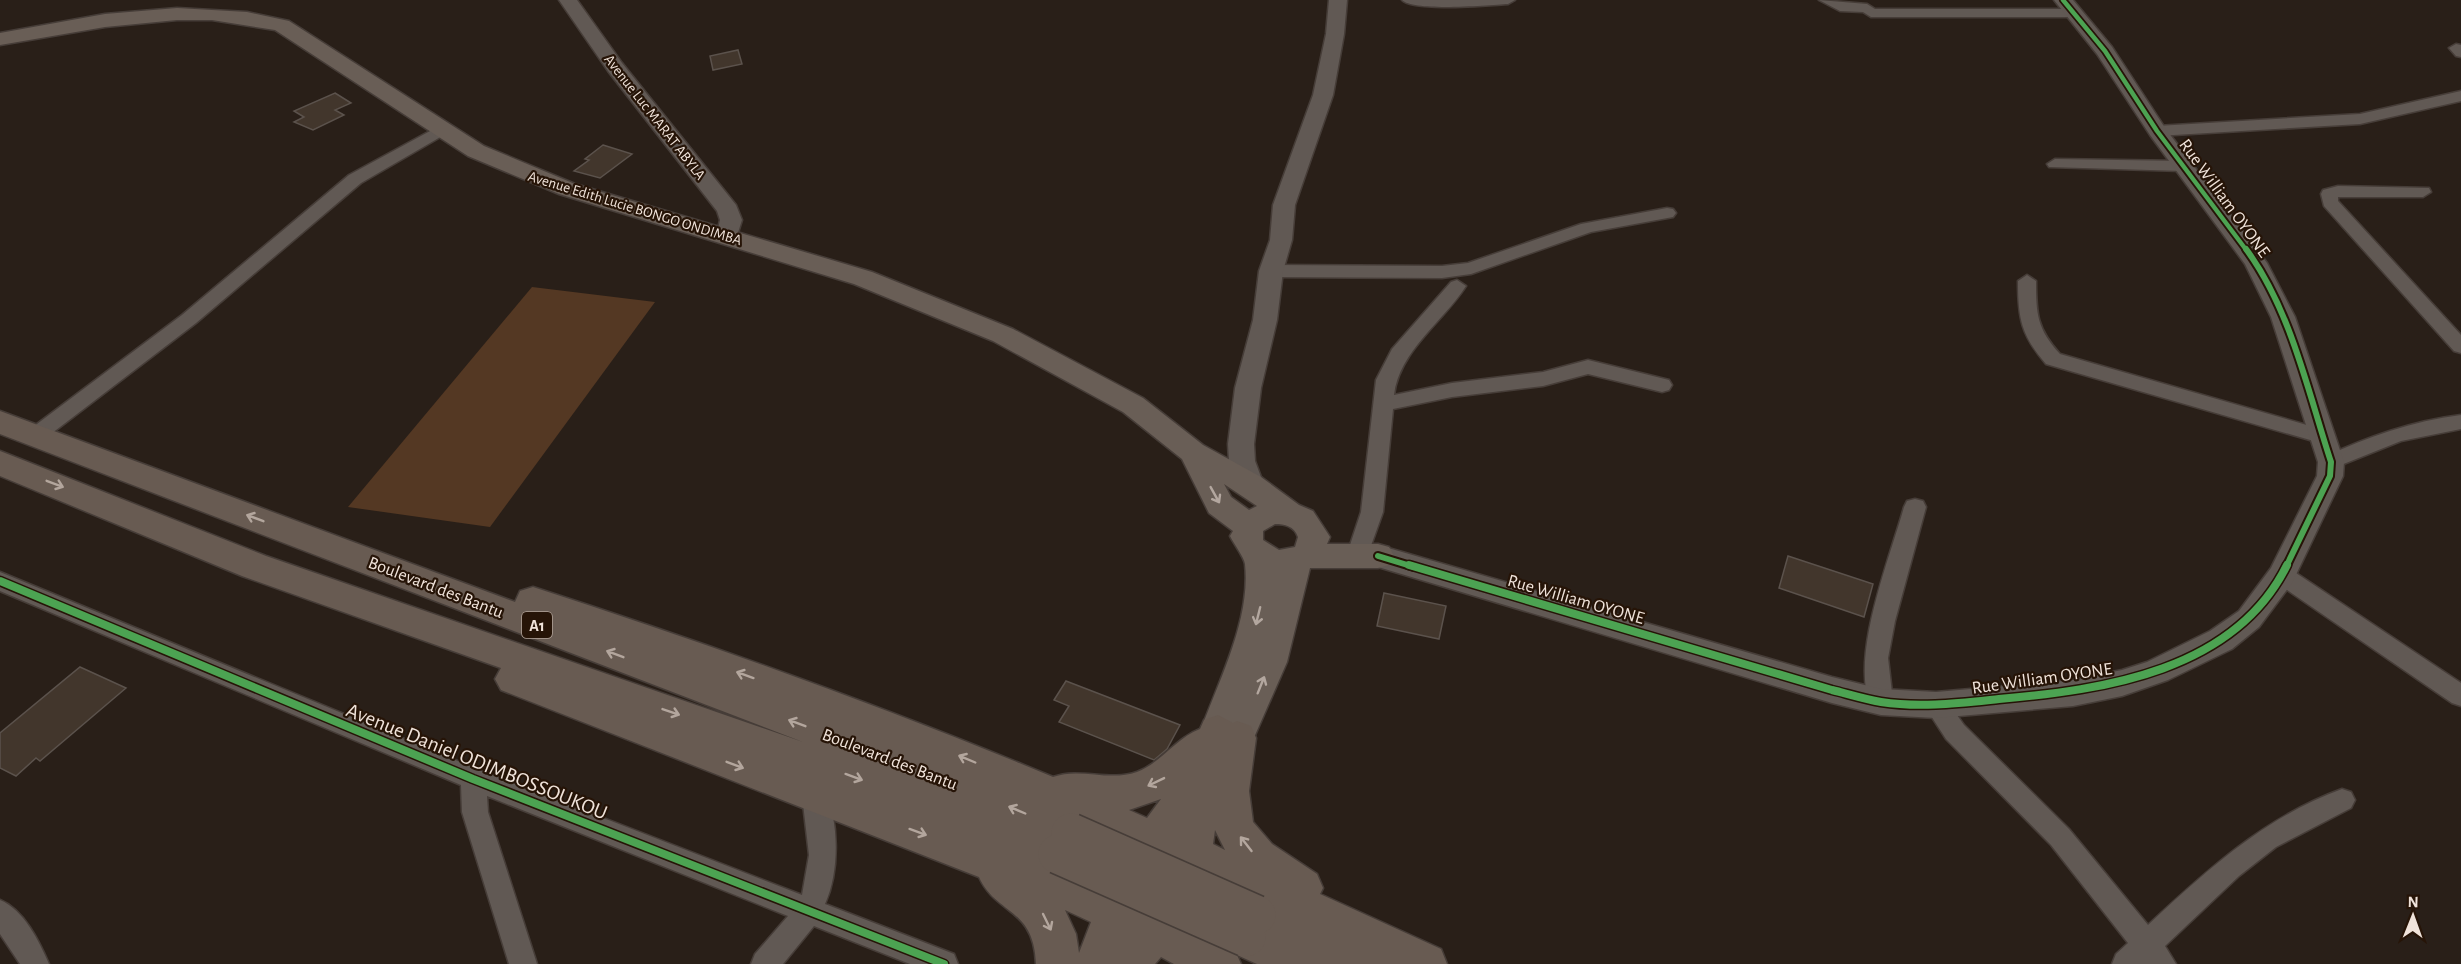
<svg xmlns="http://www.w3.org/2000/svg" width="2461" height="964" viewBox="0 0 2461 964" font-family="'Alegreya Sans',sans-serif">
  <style>
    .green { fill: #543823 }
    .building { fill: #42362c; stroke: #5b524c; stroke-width: 1.5 }
    .lines { fill: none; stroke-linecap: round; stroke-linejoin: round }
    .minor-casing { stroke: #463d38; stroke-width: 3 }
    .tertiary-casing { stroke: #463d38; stroke-width: 3 }
    .secondary-casing { stroke: #463d38; stroke-width: 3 }
    .trunk-casing { stroke: #463d38; stroke-width: 3 }
    .minor { fill: #615954; fill-rule: evenodd }
    .tertiary { fill: #615954; fill-rule: evenodd }
    .secondary { fill: #695e56; fill-rule: evenodd }
    .trunk { fill: #685b52; fill-rule: evenodd }
    .trunk-bridge-casing { stroke: #463d38; stroke-width: 42; stroke-linecap: butt }
    .trunk-bridge { stroke: #685b52; stroke-width: 39 }
    .cycleway-far2-casing { stroke: #261407; stroke-width: 8 }
    .cycleway-far1-casing { stroke: #261407; stroke-width: 10 }
    .cycleway-casing { stroke: #261407; stroke-width: 11 }
    .cycleway-far2 { stroke: #4ca352; stroke-width: 4.5 }
    .cycleway-far1 { stroke: #4ca352; stroke-width: 6 }
    .cycleway { stroke: #4ca352; stroke-width: 8 }
    .oneway { stroke: #b3a69d }
    .oneway2 { stroke: #b3a79f }
    .labels { text-anchor: middle; stroke-width: 4.5; stroke-linejoin: round; paint-order: stroke }
    .far-street-label { font-size: 15px; fill: #f0e3da; stroke: #261407 }
    .shield { fill: #261407; stroke: #b3a59b; stroke-width: 1.5 }
    .shield-label { font-size: 16px; font-weight: bold; fill: #f0e3da }
    .street-label { font-size: 18px; fill: #f0e3da; stroke: #261407 }
    .near-street-label { font-size: 21px; fill: #f0e3da; stroke: #261407 }
  </style>
  <rect width="100%" height="100%" fill="#291f18"/>
  <path class="green" d="M532,287L655,302L490,527L348,507Z"/>
  <path class="building" d="M738,50L742,64L713,70L710,56Z
    M335,93L351,103L335,110L344,115L313,130L294,122L304,117L294,111Z
    M603,145L632,154L600,178L574,171L589,160L585,159Z
    M1788,556L1873,584L1864,617L1779,588Z
    M1384,593L1446,606L1439,639L1377,626Z
    M80,667L126,688L40,761L36,758L16,776L0,768V733Z
    M1066,681L1180,725L1167,749L1154,760L1059,722L1069,706L1054,700Z"/>
  <g class="lines">
    <defs>
      <path id="minor" d="M1402,0H1515L1508,4C1489,5 1414,12 1402,0Z
        M1819,0L1867,4L1875,9H2074L2081,13L2074,17H1871L1863,12L1840,11Z
        M2456,44L2461,45V57L2456,56L2449,48Z
        M2461,91V101L2360,124L2157,136L2149,131L2157,126L2360,114Z
        M443,124L449,126L451,129L449,132L361,183L196,323L43,440L36,442L29,440L26,435L29,430L182,315L349,175Z
        M2055,159L2183,161L2191,166L2183,171L2049,167L2047,164Z
        M2338,186L2429,188L2431,192L2423,197H2338V201L2461,335V353L2454,351L2324,206L2321,194L2323,190Z
        M1667,208L1673,209L1676,213L1673,217L1591,232L1471,274L1442,278L1271,277L1262,271L1271,265L1442,266L1468,263L1581,224Z
        M2027,275L2036,281C2036,314 2037,329 2060,354L2331,432L2334,437L2331,442L2324,444L2046,364C2021,335 2018,318 2018,281Z
        M1457,280L1466,286C1443,322 1399,351 1394,395L1452,383L1543,372L1588,360L1669,380L1672,385L1669,390L1662,392L1588,374L1543,386L1452,397L1393,409L1383,512L1368,554L1360,556L1352,554L1349,548L1361,512L1376,380L1392,349L1451,282Z
        M2461,415V429L2401,441L2331,469L2324,467L2321,462L2324,457C2368,437 2412,421 2461,415Z
        M1915,499L1923,501L1926,507L1895,621L1888,658L1893,702L1890,709L1881,712L1872,709C1848,660 1890,558 1904,507L1907,501Z
        M2282,566L2290,569L2461,683V706L2452,703L2274,581L2271,575L2274,569Z
        M0,572L482,771L802,895L809,855L802,795L806,787L815,784L824,787C839,820 840,871 825,904L954,954L958,964H910L814,926L783,964H751L755,954L788,916L487,796L488,812L537,964H509L462,812L461,785L0,591Z
        M1936,695L1945,698L1964,725L2069,829L2148,925C2207,870 2265,817 2342,789L2351,792L2355,800L2351,808L2276,847L2239,876L2165,946L2176,964H2112L2116,954L2128,943L2051,845L1946,739L1924,705L1927,698Z
        M0,900C24,910 39,941 49,964H20L0,934Z"/>
      <path id="tertiary" d="M559,0H577L622,63L736,205L742,220L735,242H719L716,237L720,220L717,211L608,71Z
        M1329,0H1347L1344,34L1333,95L1295,205L1292,240L1283,271L1277,320L1261,388L1254,444L1255,461L1264,485L1260,492L1250,495L1240,492L1229,461L1228,444L1235,388L1253,320L1259,271L1270,240L1273,205L1313,95L1326,34Z
        M2054,0H2073L2112,47L2165,128L2267,263L2295,317L2344,462L2343,476L2292,583L2259,627L2232,649L2168,680L2122,696L2073,706L1936,718L1881,715L1832,703L1368,564L1364,556L1368,548L1378,545L1832,677L1881,689L1936,692L2073,680L2122,670L2147,662L2210,631L2239,611L2271,568L2317,476L2318,462L2271,317L2245,264L2150,135L2097,54Z"/>
      <path id="secondary" d="M177,8L247,12L289,21L484,146L575,184L872,272L1013,329L1143,398L1203,445L1261,477L1299,505L1313,511L1330,537L1327,544H1378L1389,547L1394,556L1389,565L1378,568H1310L1287,662L1249,749L1237,753L1225,749L1223,745L1218,747L1206,743L1200,732C1219,680 1251,619 1245,564C1244,557 1234,544 1230,536L1233,531L1209,513L1182,459L1123,412L993,341L854,284L559,194L468,156L275,30L212,20H177L105,27L0,45V33L105,14ZM1224,484L1257,506L1249,510L1231,497ZM1275,524C1285,524 1294,526 1298,537L1295,547L1279,550L1263,540V531Z"/>
      <path id="trunk" d="M0,411L515,602L520,591L533,587C709,644 883,706 1053,777C1080,767 1109,782 1137,772C1161,763 1176,738 1200,729L1204,720L1218,715L1233,723L1237,721L1251,726L1256,738L1249,791L1253,822L1272,844L1317,874L1323,888L1320,894L1441,949L1447,964H1257L1237,955L1241,964H1174L1161,957L1155,964H1036C1034,907 996,915 979,877L501,690L495,679L501,668L242,576L0,476V451L266,556L803,742L0,434ZM1161,799L1147,818L1129,810ZM1215,830L1225,850L1213,844ZM1091,832L1111,841L1095,859L1088,879L1065,870L1073,868L1079,854L1077,850L1086,846ZM1155,860L1167,863L1178,871L1182,889L1174,905L1153,911L1133,903C1120,884 1136,866 1155,860ZM1224,892L1242,900L1235,915L1237,920L1231,922L1224,937L1228,945L1204,934L1214,920ZM1065,910L1091,922L1079,953L1076,934Z"/>
    </defs>
    <use href="#minor" class="minor-casing"/>
    <use href="#tertiary" class="tertiary-casing"/>
    <use href="#secondary" class="secondary-casing"/>
    <use href="#trunk" class="trunk-casing"/>
    <use href="#minor" class="minor"/>
    <use href="#tertiary" class="tertiary"/>
    <use href="#secondary" class="secondary"/>
    <use href="#trunk" class="trunk"/>
    <defs>
      <path id="trunk-bridge" d="M1071,833L1256,915
        M1058,854L1246,937"/>
    </defs>
    <use href="#trunk-bridge" class="trunk-bridge-casing"/>
    <use href="#trunk-bridge" class="trunk-bridge"/>
    <defs>
      <path id="cycleway-far2" d="M2063,0L2105,51L2157,131L2247,251"/>
      <path id="cycleway-far1" d="M2246,249C2291,310 2308,392 2331,462L2330,476L2286,567
        M1378,556L1414,567"/>
      <path id="cycleway" d="M1409,565L1832,690C1848,694 1864,699 1881,702C1920,708 1960,703 1999,699C2104,690 2235,671 2287,565
        M0,581L473,779L944,964"/>
    </defs>
    <use href="#cycleway-far2" class="cycleway-far2-casing"/>
    <use href="#cycleway-far1" class="cycleway-far1-casing"/>
    <use href="#cycleway" class="cycleway-casing"/>
    <use href="#cycleway-far2" class="cycleway-far2"/>
    <use href="#cycleway-far1" class="cycleway-far1"/>
    <use href="#cycleway" class="cycleway"/>
  </g>
  <defs><path id="oneway-shaft" d="M-6 0H5M1.5-3L5.5 0L1.5 3" fill="none" stroke-width="1.6" stroke-linecap="round" stroke-linejoin="round" transform="scale(1.5)"/></defs>
  <g class="oneway">
    <use href="#oneway-shaft" transform="translate(55 484) rotate(21)"/>
    <use href="#oneway-shaft" transform="translate(255 518) rotate(-159)"/>
    <use href="#oneway-shaft" transform="translate(615 654) rotate(-159)"/>
    <use href="#oneway-shaft" transform="translate(745 675) rotate(-160)"/>
    <use href="#oneway-shaft" transform="translate(671 712) rotate(19)"/>
    <use href="#oneway-shaft" transform="translate(797 723) rotate(-159)"/>
    <use href="#oneway-shaft" transform="translate(967 759) rotate(-157)"/>
    <use href="#oneway-shaft" transform="translate(735 765) rotate(21)"/>
    <use href="#oneway-shaft" transform="translate(854 777) rotate(20)"/>
    <use href="#oneway-shaft" transform="translate(1156 782) rotate(154)"/>
    <use href="#oneway-shaft" transform="translate(1017 810) rotate(-157)"/>
    <use href="#oneway-shaft" transform="translate(918 832) rotate(20)"/>
    <use href="#oneway-shaft" transform="translate(1246 844) rotate(-128)"/>
    <use href="#oneway-shaft" transform="translate(1047 922) rotate(64)"/>
  </g>
  <g class="oneway2">
    <use href="#oneway-shaft" transform="translate(1215 495) rotate(61)"/>
    <use href="#oneway-shaft" transform="translate(1258 616) rotate(104)"/>
    <use href="#oneway-shaft" transform="translate(1261 685) rotate(-68)"/>
  </g>
  <g class="labels">
    <g class="far-street-label">
      <text transform="translate(655 117) rotate(52)" y="5">Avenue Luc MARAT ABYLA</text>
      <text transform="translate(635 208) rotate(17)" y="5">Avenue Edith Lucie BONGO ONDIMBA</text>
    </g>
    <rect class="shield" x="522" y="612" width="30" height="26" rx="4.5"/>
    <g class="shield-label">
      <text x="537" y="631">A1</text>
    </g>
    <g class="street-label">
      <text transform="translate(2225 198) rotate(54)" y="6">Rue William OYONE</text>
      <text transform="translate(436 587) rotate(21)" y="6">Boulevard des Bantu</text>
      <text transform="translate(1576 599) rotate(16)" y="6">Rue William OYONE</text>
      <text transform="translate(2042 678) rotate(-8)" y="6">Rue William OYONE</text>
      <text transform="translate(890 759) rotate(21)" y="6">Boulevard des Bantu</text>
    </g>
    <g class="near-street-label">
      <text transform="translate(477 761) rotate(22)" y="7">Avenue Daniel ODIMBOSSOUKOU</text>
    </g>
  </g>
  <g transform="translate(2413 916) rotate(1)" stroke="#261407" stroke-width="4.5" paint-order="stroke">
  <path d="M0-4.5L10 22L0 15L-10 22Z" fill="#f0e3da"/>
  <text y="-9" font-size="16" font-weight="bold" text-anchor="middle" fill="#f0e3da">N</text>
  </g>
</svg>
